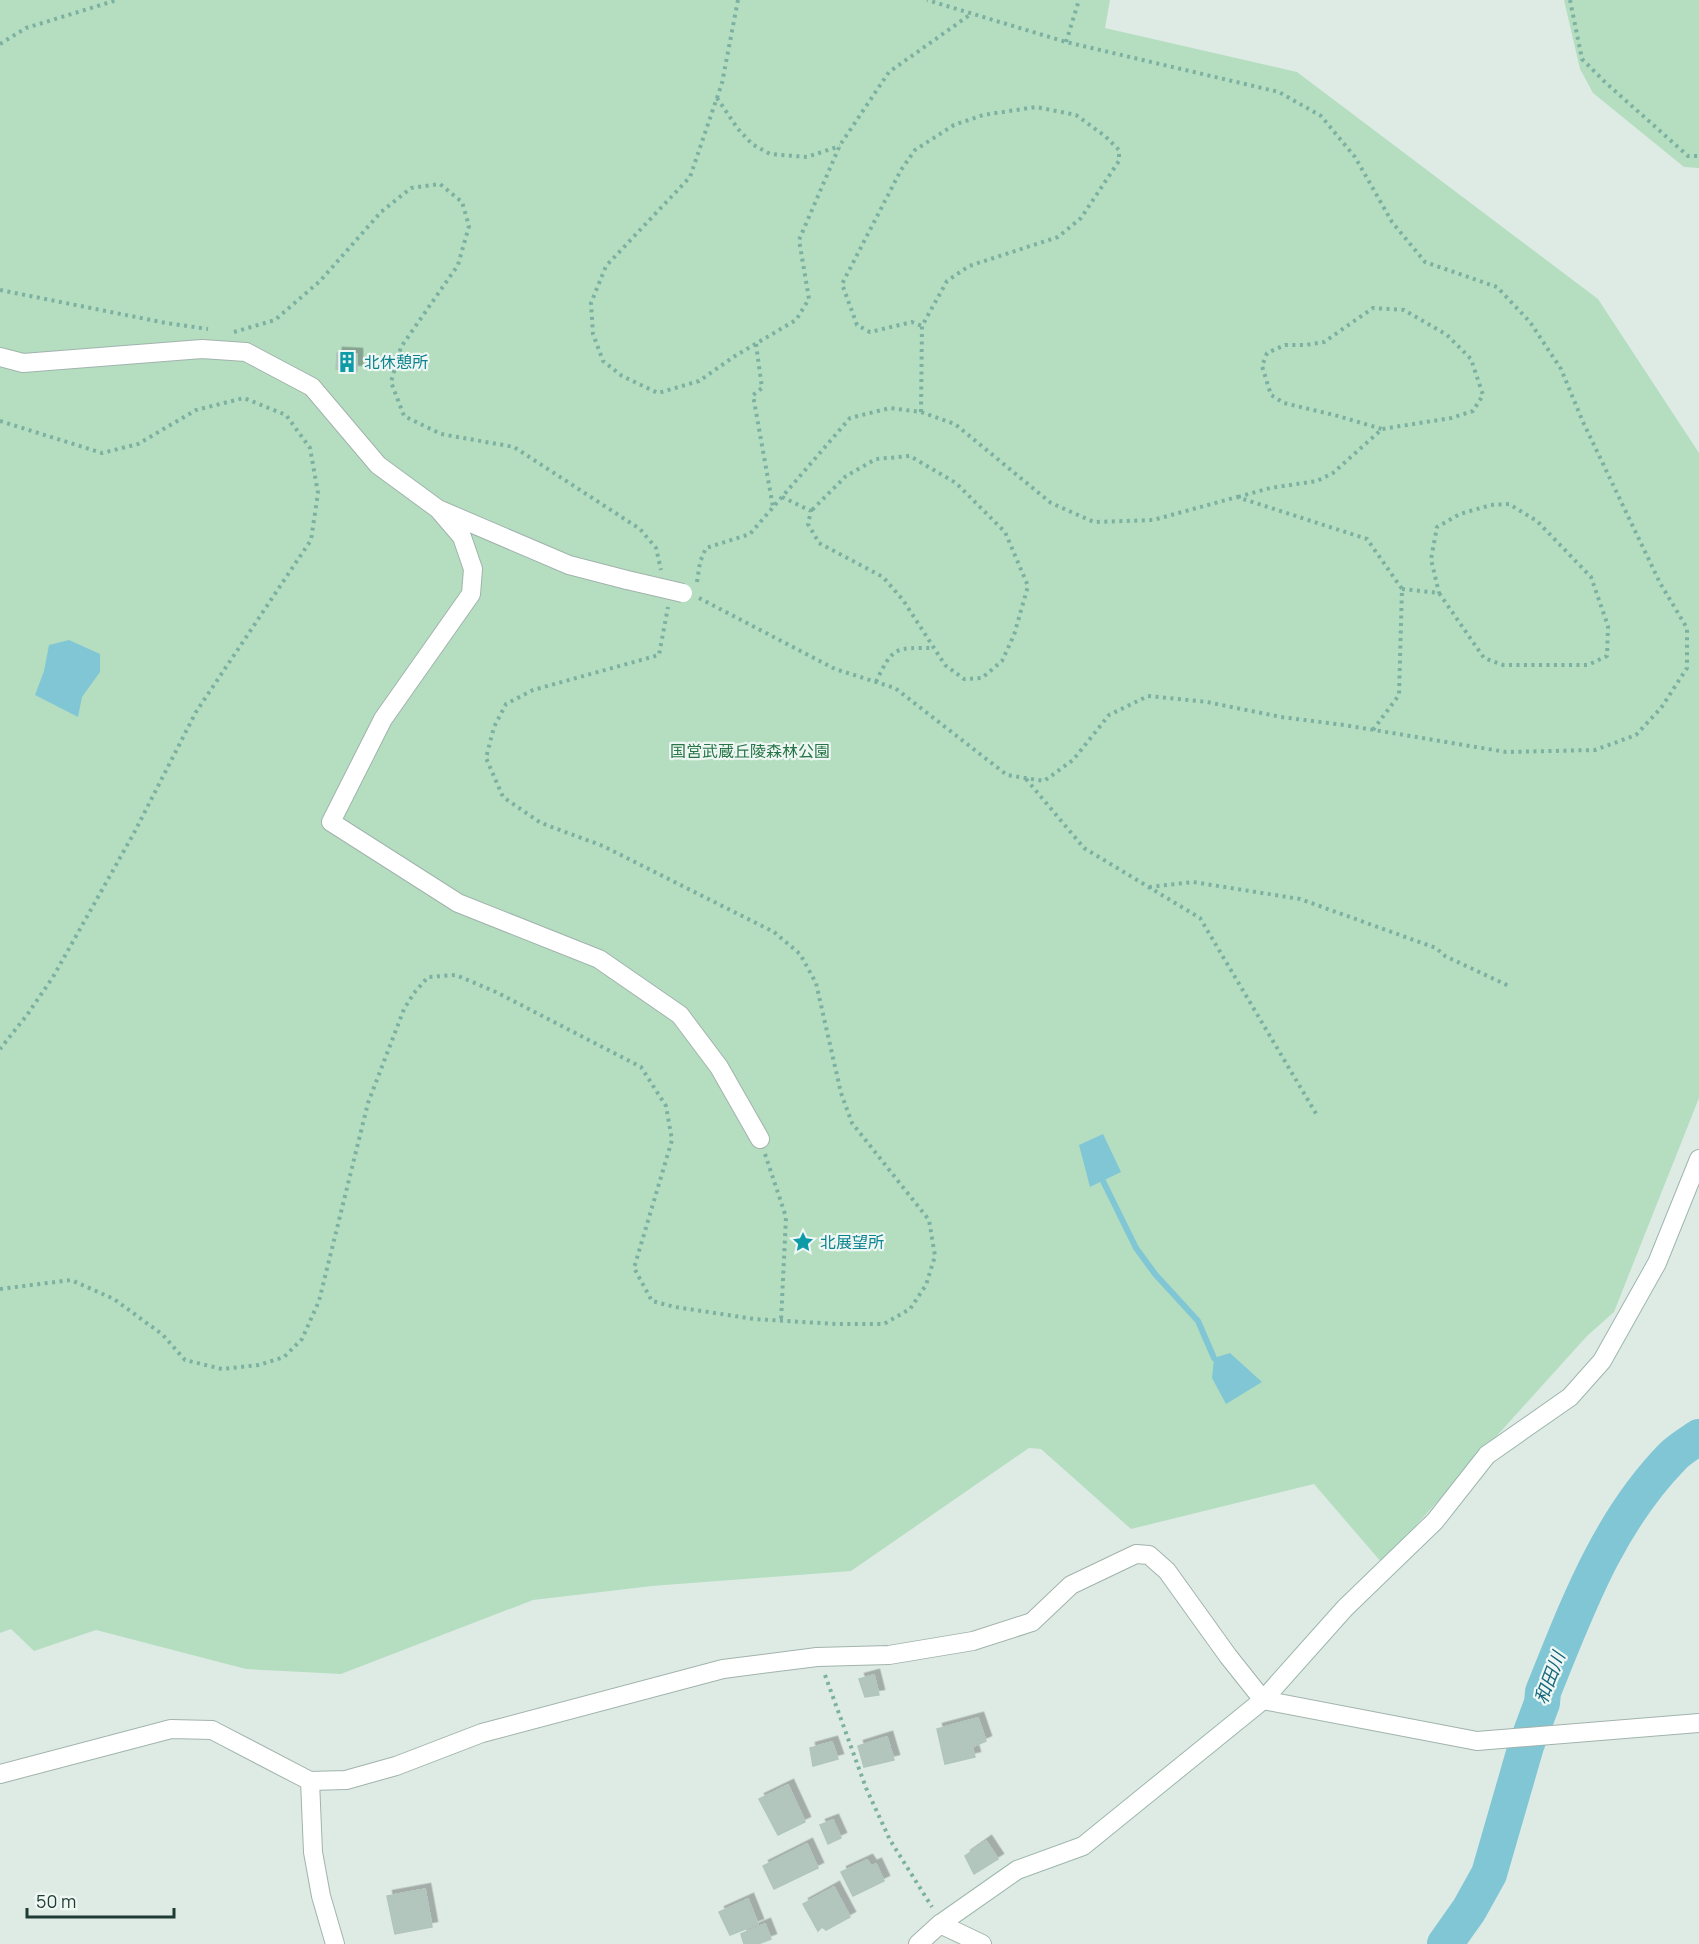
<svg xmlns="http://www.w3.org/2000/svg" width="1699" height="1944" viewBox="0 0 1699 1944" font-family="Manrope,'Noto Sans JP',sans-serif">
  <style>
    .green { fill: #b5dec1 }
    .water { fill: #81c6d5 }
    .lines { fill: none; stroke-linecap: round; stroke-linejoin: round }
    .stream { stroke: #81c6d5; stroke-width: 6 }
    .river { stroke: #81c6d5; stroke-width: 36 }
    .building { fill: #b3c6be; stroke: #b0c5bd; stroke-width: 1.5; filter: url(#shadow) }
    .street-casing { stroke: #a1b3ac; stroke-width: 20 }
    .secondary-casing { stroke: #9cb7ae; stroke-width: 20 }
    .path { stroke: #7cb1a2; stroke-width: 4; stroke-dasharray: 3 4.5; stroke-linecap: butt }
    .street { stroke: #fff; stroke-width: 18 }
    .secondary { stroke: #fff; stroke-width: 18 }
    .street-bridge-casing { stroke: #a1b3ac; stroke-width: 20; stroke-linecap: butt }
    .street-bridge { stroke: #fff; stroke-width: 18 }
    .labels { text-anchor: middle; stroke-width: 4.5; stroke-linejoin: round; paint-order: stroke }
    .culture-label { font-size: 16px; fill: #0d838f; stroke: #eef7f3; text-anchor: start }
    .park-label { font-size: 16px; fill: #267546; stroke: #eef7f3 }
    .water-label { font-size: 18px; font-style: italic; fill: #15677b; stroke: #eef7f3 }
  </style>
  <defs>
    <filter id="shadow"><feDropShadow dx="5.5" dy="-5.5" stdDeviation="0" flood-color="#0004"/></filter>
  </defs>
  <rect width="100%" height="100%" fill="#deebe5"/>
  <path class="green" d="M0,0H1110L1105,28L1297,72L1598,299L1699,453V1098L1614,1312L1587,1336L1382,1563L1314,1484L1131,1529L1041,1449L1029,1448L851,1571L652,1586L533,1600L341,1674L246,1669L96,1630L34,1651L11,1629L0,1633Z
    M1564,0H1699V168L1684,167L1593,93L1580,69Z"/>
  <path class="water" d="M69,640L100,654V672L82,697L78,717L35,695L44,671L49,645Z
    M1103,1134L1121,1172L1090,1187L1079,1145Z
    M1230,1353L1262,1382L1226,1404L1212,1378L1214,1358Z"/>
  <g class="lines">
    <path class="stream" d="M1103,1181L1136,1248L1155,1274L1198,1321L1214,1358"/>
    <path class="river" d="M1445,1944L1469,1910L1489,1874L1526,1746L1542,1703L1543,1692C1577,1608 1608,1522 1673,1456C1680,1449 1690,1443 1699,1437"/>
  </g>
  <path class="building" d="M337,353L357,354V371L336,369Z
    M874,1675L879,1695L865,1697L859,1679Z
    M978,1718L986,1741L972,1747L975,1757L945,1764L937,1729Z
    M887,1737L894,1760L864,1767L858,1746Z
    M832,1742L838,1759L813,1766L810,1748Z
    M788,1785L805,1822L778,1835L759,1799Z
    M833,1820L841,1838L828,1844L820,1825Z
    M986,1841L998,1859L974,1874L965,1856Z
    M807,1844L818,1868L774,1889L763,1866Z
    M867,1860L871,1866L876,1864L884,1881L853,1896L841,1872Z
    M834,1887L850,1917L826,1930L822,1927L818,1931L803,1904Z
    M425,1889L432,1927L395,1934L387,1896Z
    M748,1899L758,1924L730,1935L719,1912Z
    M765,1924L771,1939L758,1944H744L741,1934Z"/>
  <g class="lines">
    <defs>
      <path id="street" d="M0,357L23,363L202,349L246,352L312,387L378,465L438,509L569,565L627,580
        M438,509L462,537L473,569L471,594L383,719L331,822L458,903L599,959L680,1015L719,1067L760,1139
        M0,1774L171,1729L212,1730L310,1781L346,1780L396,1766L482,1733L723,1669L817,1657L889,1655L973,1641L1032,1622L1071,1585L1136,1554L1149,1555L1167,1571L1228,1656L1263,1700L1477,1741L1699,1723
        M310,1781L313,1852L321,1896L335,1944
        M918,1944L940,1924L982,1944"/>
      <path id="secondary" d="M940,1924L1017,1870L1083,1846L1263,1700L1345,1608L1435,1521L1487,1455L1570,1397L1602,1361L1657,1263L1699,1159"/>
    </defs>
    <use href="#street" class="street-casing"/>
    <use href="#secondary" class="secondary-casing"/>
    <path class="path" d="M738,0L722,83L690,177L606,266L591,303L593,334L603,361L622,376L658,393L699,381L735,356L796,320L809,299L799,240L840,145L889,72L971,14
      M1570,0L1582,59L1605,82L1688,156H1699
      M1066,42L1079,0
      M0,44L26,28L117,0
      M717,98L738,129L752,144L770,154L807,157L840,146
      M0,290L166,323L208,329
      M234,332L275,320L320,281L381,212L411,188L440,184L462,202L469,226L458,265L401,347L391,382L404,416L441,434L514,447L640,529L656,548L661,570
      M756,344L762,388L753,395L773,507
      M921,412L922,326L947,281L969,266L1058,237L1081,218L1119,161V150L1105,136L1076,115L1036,107L983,115L954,125L915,150L901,170L842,284L857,325L870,332L912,322L922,326
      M0,421L102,453L138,444L196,410L244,398L286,415L310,448L318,493L311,540L196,712L134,833L53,977L27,1015L0,1049
      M782,497L811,511L808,524L819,543L883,577L903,600L945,665L964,679L982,678L1002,661L1014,635L1028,586L1005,532L956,483L910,456L876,459L846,476L811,511
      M1238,497L1270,488L1317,481L1333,473L1382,429L1451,418L1473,411L1483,395L1471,359L1447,335L1404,310L1373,308L1324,342L1305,345H1285L1267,353L1262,366L1271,395L1284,403L1338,416L1382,429
      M697,582L700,562L706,548L750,534L850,418L890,408L921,412L955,424L1051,503L1094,522L1153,520L1237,497L1367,539L1402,589L1399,695L1373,730
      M1402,589L1439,593L1484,658L1503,665H1588L1607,656L1608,626L1591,577L1537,521L1509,504L1491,505L1460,514L1437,527L1431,559L1439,593
      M699,598L835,669L895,688L1007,775L1044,781L1073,760L1109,715L1148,696L1207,702L1281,717L1344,725L1506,752L1595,750L1636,735L1661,708L1687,668V628L1660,583L1583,422L1561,369L1530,322L1497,287L1425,262L1392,222L1355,157L1321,116L1279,92L1066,42L927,0
      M876,682C893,646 895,648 933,648
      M1026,779L1084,848L1200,918L1318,1117
      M1149,887L1193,882L1300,899L1436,948L1445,956L1509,986
      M765,1154L786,1217L781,1321
      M0,1289L71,1280L114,1299L163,1335L185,1360L222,1369L259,1365L284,1357L302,1339L319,1301L368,1103L404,1009L414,993L428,977L456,975L496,992L641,1067L666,1106L672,1140L634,1268L652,1301L675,1307L754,1319L836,1324H884L910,1309L926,1285L935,1256L929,1220L852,1123L841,1093L816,983L800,954L774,932L603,846L541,823L503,797L486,758L494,727L506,704L533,690L659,655L668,607
      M825,1675L866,1788L890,1840L932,1907"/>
    <use href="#street" class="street"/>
    <use href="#secondary" class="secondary"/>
    <defs>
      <path id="street-bridge" d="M627,580L683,593"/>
    </defs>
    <use href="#street-bridge" class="street-bridge-casing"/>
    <use href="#street-bridge" class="street-bridge"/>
  </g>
  <defs>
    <symbol id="building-bare" viewBox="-9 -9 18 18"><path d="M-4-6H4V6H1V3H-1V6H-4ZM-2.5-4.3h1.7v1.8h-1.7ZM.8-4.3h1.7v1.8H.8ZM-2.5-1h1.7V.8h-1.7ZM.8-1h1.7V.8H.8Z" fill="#0f9aa8" stroke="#eef7f3" stroke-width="2.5" paint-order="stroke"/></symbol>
    <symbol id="sight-bare" viewBox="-9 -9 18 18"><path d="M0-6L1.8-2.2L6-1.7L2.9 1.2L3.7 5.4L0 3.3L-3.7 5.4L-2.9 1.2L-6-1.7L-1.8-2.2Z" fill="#0f9aa8" stroke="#eef7f3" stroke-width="2.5" paint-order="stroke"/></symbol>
  </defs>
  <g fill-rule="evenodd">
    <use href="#building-bare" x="332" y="347" width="30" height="30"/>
    <use href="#sight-bare" x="788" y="1227" width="30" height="30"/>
  </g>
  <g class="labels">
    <g class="culture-label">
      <text x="364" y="368">北休憩所</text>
      <text x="820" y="1248">北展望所</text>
    </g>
    <g class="park-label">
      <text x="750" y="757">国営武蔵丘陵森林公園</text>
    </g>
    <g class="water-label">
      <text transform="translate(1550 1678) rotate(-69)" y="6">和田川</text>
    </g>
  </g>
  <path d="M27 1908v9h147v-9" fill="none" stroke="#1e3b34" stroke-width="3"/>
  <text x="36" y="1908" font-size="18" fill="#1e3b34" stroke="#eef7f3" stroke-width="4.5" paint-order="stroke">50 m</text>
</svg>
